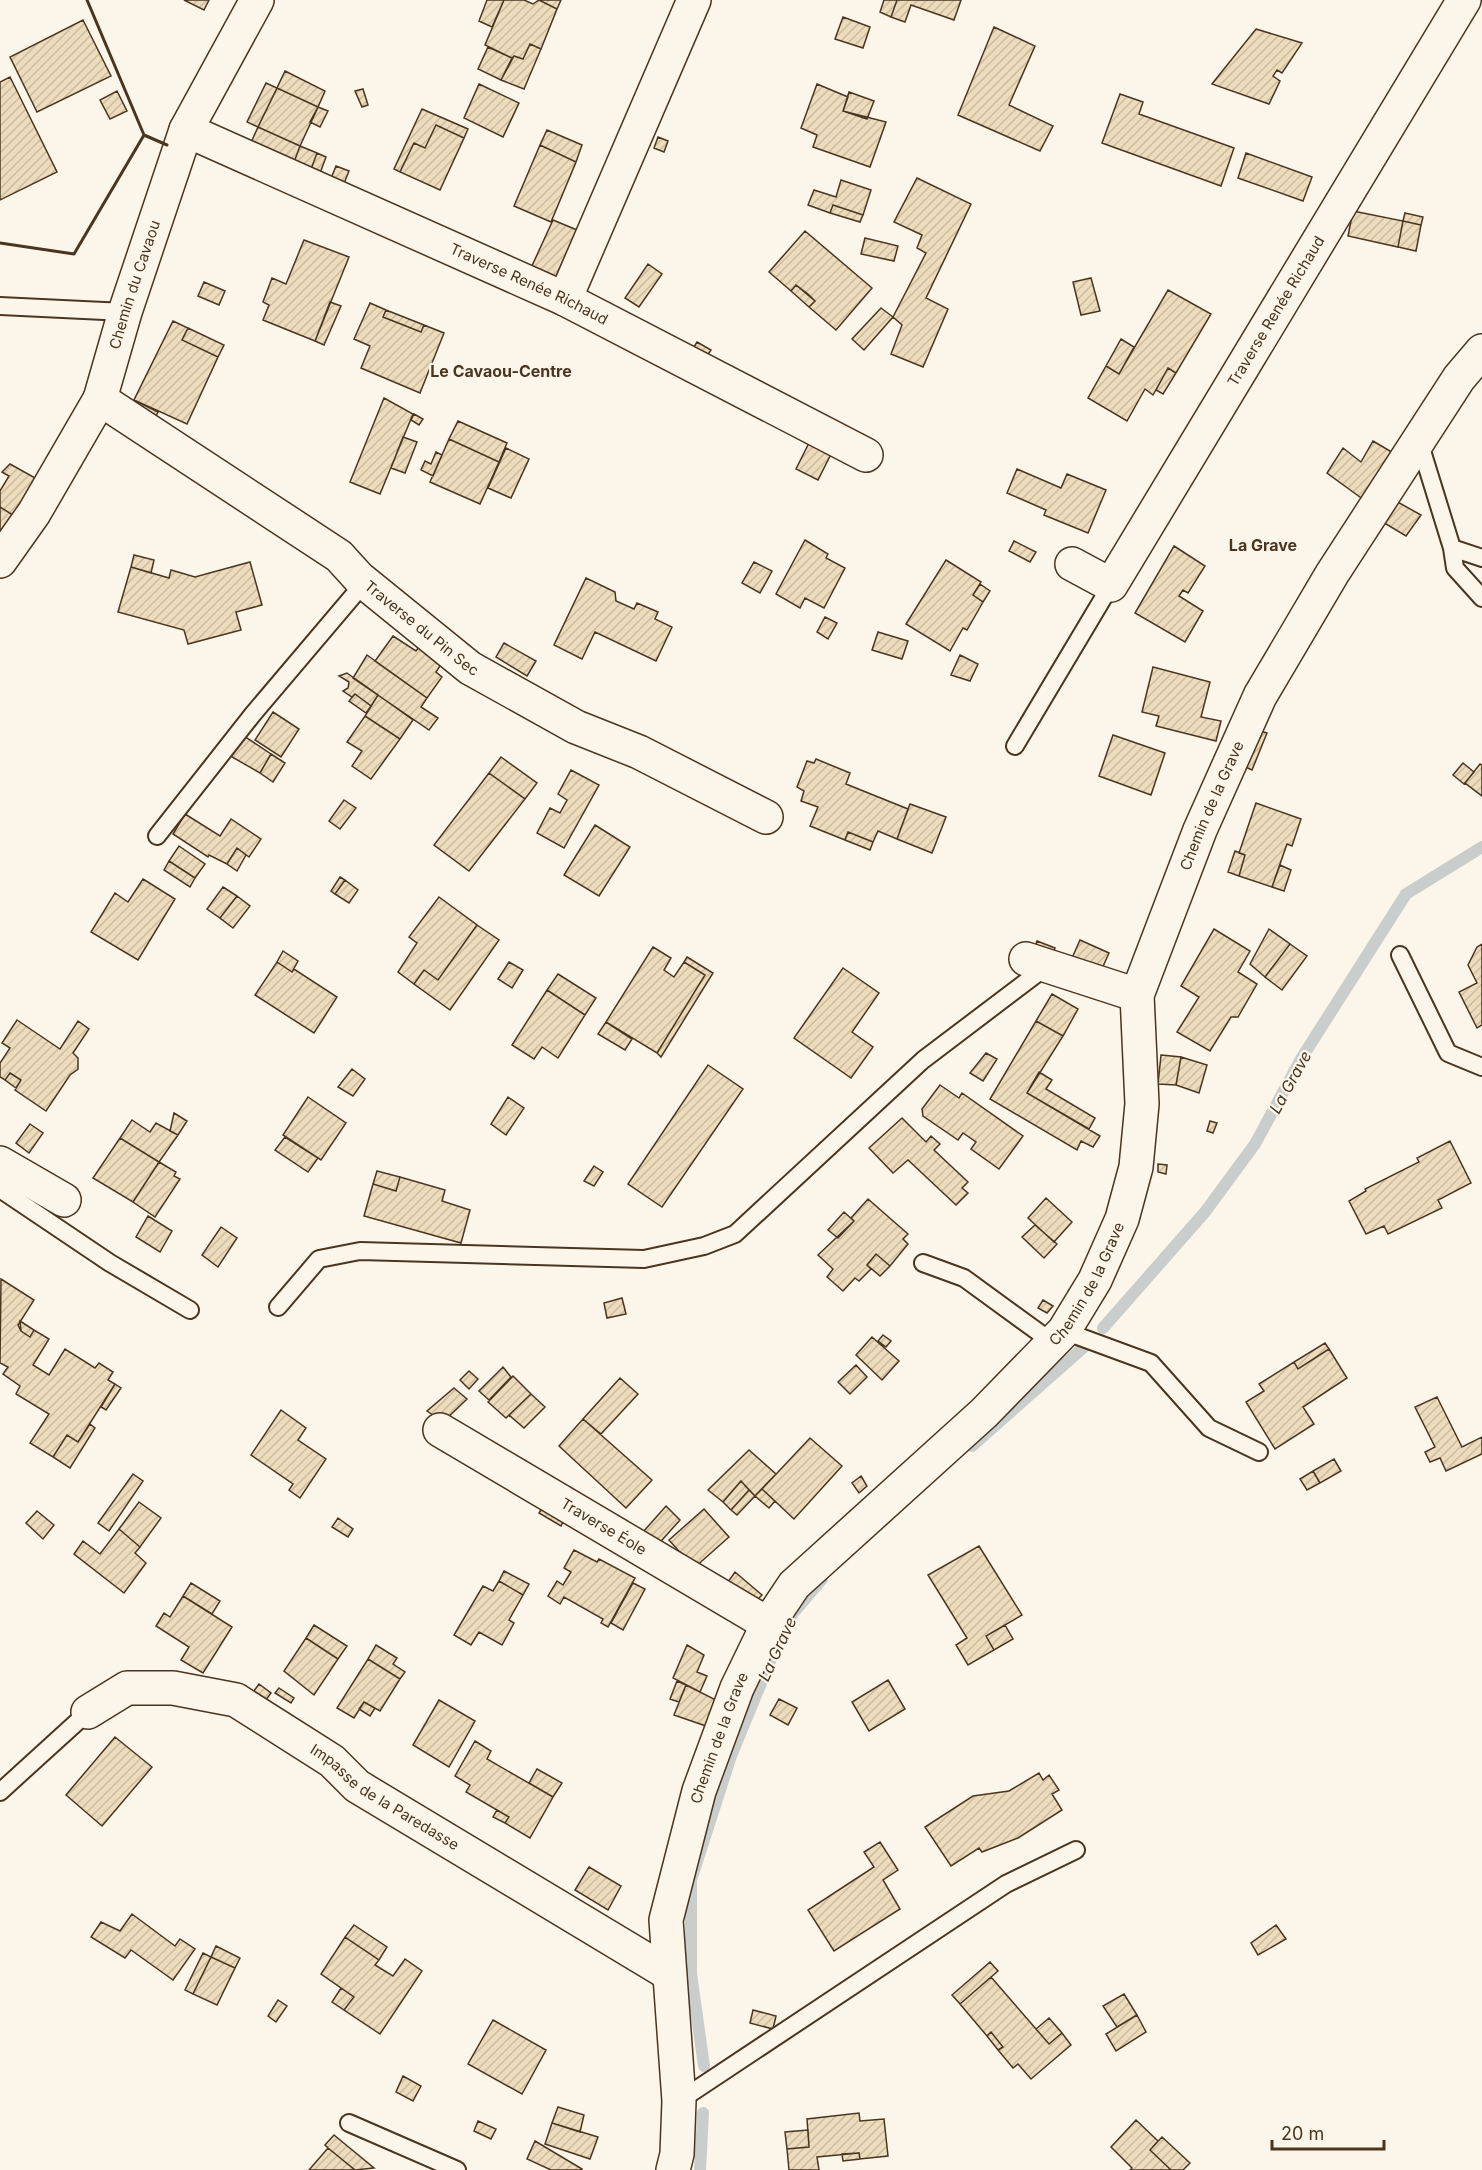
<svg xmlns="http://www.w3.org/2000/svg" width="1482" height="2170" viewBox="0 0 1482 2170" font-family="Inter,sans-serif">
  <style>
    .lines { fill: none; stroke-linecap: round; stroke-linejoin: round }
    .stream { stroke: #c9cecd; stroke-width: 12 }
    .building { fill: url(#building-hatch); stroke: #4a3520; stroke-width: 1.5 }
    .lane-casing { stroke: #4a3520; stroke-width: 20 }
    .street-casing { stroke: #4a3520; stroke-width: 36 }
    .lane { stroke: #fbf6e9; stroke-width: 16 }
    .street { stroke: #fbf6e9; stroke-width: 33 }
    .wall { stroke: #4a3520; stroke-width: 3 }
    .labels { text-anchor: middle; stroke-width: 4.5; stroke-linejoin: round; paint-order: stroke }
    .street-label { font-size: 15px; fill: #4a3520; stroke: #fbf6e9 }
    .neighbourhood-label { font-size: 16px; font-weight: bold; fill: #4a3520; stroke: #fbf6e9 }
    .water-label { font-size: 16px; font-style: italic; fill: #4a3520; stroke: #fbf6e9 }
  </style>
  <defs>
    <pattern id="building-hatch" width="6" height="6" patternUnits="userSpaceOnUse" patternTransform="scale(1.5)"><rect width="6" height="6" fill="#ecdcbc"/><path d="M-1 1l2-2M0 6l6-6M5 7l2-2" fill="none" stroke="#ccbda1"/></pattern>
  </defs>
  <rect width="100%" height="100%" fill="#fbf6e9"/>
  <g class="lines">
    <path class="stream" d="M1103,1328L1205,1212L1255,1144L1301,1059L1406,894L1482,847
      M972,1446L1084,1347
      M704,2066L691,1974V1880L731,1756L780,1637L793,1613L822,1579
      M700,2170L703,2113"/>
  </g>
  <path class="building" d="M184,0H209L204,10Z
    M487,0H504L492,27L479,21Z
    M504,0H524L533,4L539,0L557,9L541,49L530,44L523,59L514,56L512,58L485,45Z
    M539,0H561L557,9Z
    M884,0H897L891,17L880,12Z
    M897,0H961L954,20L911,5L905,22L891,17Z
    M843,17L870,27L863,48L835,39Z
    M83,20L111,76L37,112L10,57Z
    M994,27L1035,46L1009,105L1053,126L1040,151L958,115Z
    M1256,29L1302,43L1282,73L1277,70L1273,76L1280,81L1269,104L1212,84Z
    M530,44L541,49L524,89L501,80L514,56L523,59Z
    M488,47L512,58L501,80L478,69Z
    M285,71L325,91L318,107L277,88Z
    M10,77L57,172L0,200V82Z
    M266,83L277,88L258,127L247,122Z
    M479,84L519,103L503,137L464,118Z
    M817,84L848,97L843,111L886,122L870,167L813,147L817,135L801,128Z
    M277,88L318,107L300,146L258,127Z
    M363,89L368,105L362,107L355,91Z
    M117,91L127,111L110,119L100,100Z
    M849,92L874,101L867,119L843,111Z
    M1120,94L1143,102L1139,114L1234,148L1221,186L1102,143Z
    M318,107L328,111L320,127L310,122Z
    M422,109L468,129L464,138L436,125L425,148L414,143L400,172L394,169Z
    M436,125L464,138L440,190L400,172L414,143L425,148Z
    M258,127L300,146L293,165L249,147Z
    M547,130L582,145L576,162L540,145Z
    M658,137L668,141L664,152L654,148Z
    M540,145L576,162L551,222L514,206Z
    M300,146L317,153L310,172L293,165Z
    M317,153L326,157L319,176L310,172Z
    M1246,153L1312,177L1303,201L1238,178Z
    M336,166L349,171L343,186L330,181Z
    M917,178L971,204L926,298L948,309L923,367L891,354L902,325L893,317L926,253L917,248L922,235L894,222Z
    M841,180L871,190L863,215L833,205L830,213L808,205L814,190L836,197Z
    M833,205L863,215L860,222L830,213Z
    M1353,211L1403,221L1398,247L1348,236Z
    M1405,213L1423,217L1421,225L1403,221Z
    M553,220L577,230L555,279L531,268Z
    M1403,221L1421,225L1416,251L1398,247Z
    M805,231L872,288L836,330L809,307L815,301L808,294L796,285L791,291L769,272Z
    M865,238L898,246L894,261L861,254Z
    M304,240L349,257L315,341L263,320L269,305L263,302L272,278L286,284Z
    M648,264L662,274L639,307L625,298Z
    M1091,278L1100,311L1081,315L1073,282Z
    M204,282L225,291L219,305L198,296Z
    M796,285L815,301L809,307L791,291Z
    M1168,290L1211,314L1176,373L1168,368L1153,395L1145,389L1127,421L1088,398L1106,366L1119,374Z
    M330,302L341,306L324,345L315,341Z
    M370,303L386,310L383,317L421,332L424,325L444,333L420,393L361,368L370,346L354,339Z
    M881,308L893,317L864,350L852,339Z
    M386,310L424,325L421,332L383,317Z
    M173,321L188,328L182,340L218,357L187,424L134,400Z
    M188,328L224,345L218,357L182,340Z
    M1121,339L1134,347L1119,374L1106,366Z
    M697,342L711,350L703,362L689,355Z
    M1168,368L1176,373L1163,394L1156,390Z
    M384,398L413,414L380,494L350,482Z
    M134,400L158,412L153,422L131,408Z
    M414,414L423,419L419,425L411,420Z
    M458,421L507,443L499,462L449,439Z
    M403,437L417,442L405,473L391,468Z
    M812,437L834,448L818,480L796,469Z
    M449,439L499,462L480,504L430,482Z
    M1373,441L1395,454L1364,500L1327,473L1343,448L1361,462Z
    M506,448L529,459L511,498L488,488Z
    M436,452L442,455L433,476L421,470L425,461L431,464Z
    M10,464L37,479L16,517L0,507V491L9,476L2,472Z
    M1017,469L1061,488L1067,474L1106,490L1088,533L1044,515L1046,510L1007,493Z
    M1394,500L1421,515L1406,536L1381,521Z
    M0,507L16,517L0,540Z
    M805,540L828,554L826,558L845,568L824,608L805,598L800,608L776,594Z
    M1014,541L1036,552L1030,562L1009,551Z
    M1174,546L1205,566L1188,593L1183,590L1179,596L1203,611L1185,642L1135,613Z
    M134,555L154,560L151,573L131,567Z
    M946,560L981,582L973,595L983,602L967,630L963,628L950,651L906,624Z
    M250,562L262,605L236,612L241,630L188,644L184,630L118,612L131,567L169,578L171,570L195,577Z
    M754,562L772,571L760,593L742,583Z
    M586,578L615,592L616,601L634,609L637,603L658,612L655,619L672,627L656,661L595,632L582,659L554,645Z
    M980,584L990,591L983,602L973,595Z
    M825,617L837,623L828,639L817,632Z
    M878,632L908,641L902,659L872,650Z
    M393,636L416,651L421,644L444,660L436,672L442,677L427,698L375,661Z
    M504,643L536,661L527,676L496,657Z
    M367,655L427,698L421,707L438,718L429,730L353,678Z
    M960,655L978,664L970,681L951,675Z
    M1153,667L1210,682L1201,717L1221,721L1216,741L1156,726L1159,716L1142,712Z
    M347,673L378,695L371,706L355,694L352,697L343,691L348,688L349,682L339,676Z
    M355,694L371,706L366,713L349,701Z
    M378,695L413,720L400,739L365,716Z
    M273,712L299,729L281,757L255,740Z
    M365,716L400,739L371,779L352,766L362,751L347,742Z
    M1254,729L1267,733L1252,770L1239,764Z
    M241,734L271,754L260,773L227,754Z
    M1113,735L1165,753L1151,795L1099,776Z
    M271,754L285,763L273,782L260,773Z
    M501,757L537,783L525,799L489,773Z
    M816,759L850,773L846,784L908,809L897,839L878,831L873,842L848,832L845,840L810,826L818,807L801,801L804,791L797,787L807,761L814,763Z
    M1463,763L1474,772L1464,784L1453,775Z
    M1480,764L1482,765V796L1465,783Z
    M571,770L599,785L564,848L537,833L550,808L560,813L567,800L558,794Z
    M489,773L525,799L469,871L434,845Z
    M344,800L356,808L340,829L329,821Z
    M1256,803L1301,819L1292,846L1287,844L1272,887L1239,876L1245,855L1239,853Z
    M910,804L946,817L932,853L897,839Z
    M185,814L220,836L231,819L261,839L249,857L237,848L227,864L209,855L208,857L173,834Z
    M595,825L630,847L599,896L564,875Z
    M848,832L873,842L870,850L845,840Z
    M179,846L205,864L195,878L169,861Z
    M237,848L246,855L237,871L227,864Z
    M1235,851L1245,855L1239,876L1228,872Z
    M169,861L195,878L190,887L164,870Z
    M1280,865L1291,870L1284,891L1272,887Z
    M340,877L345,880L335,894L331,891Z
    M143,879L175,899L138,960L91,932L115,893L128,902Z
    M345,880L358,890L349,903L335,894Z
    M223,887L237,896L220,918L207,909Z
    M237,896L250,906L233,928L220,918Z
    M439,897L477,925L438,980L424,970L414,984L398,972L417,943L409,937Z
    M477,925L499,940L450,1010L414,984L424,970L438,980Z
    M1214,929L1250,951L1238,972L1257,984L1238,1017H1231L1210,1051L1177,1032L1199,997L1181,986Z
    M1269,929L1290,944L1265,977L1250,964Z
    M1080,940L1109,953L1101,971L1072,958Z
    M1037,941L1055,948L1052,957L1034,950Z
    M1290,944L1307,956L1282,990L1265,977Z
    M1482,944V1025L1477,1028L1459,992L1477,983L1468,965L1477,947Z
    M653,947L671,958L664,970L674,977L684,962L705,975L657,1053L606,1022Z
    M283,951L298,961L292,972L277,962Z
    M687,957L713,973L661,1057L657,1053L705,975L684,962Z
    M277,962L292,972L294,969L337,997L314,1033L255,995Z
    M509,962L523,970L512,988L498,979Z
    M843,968L879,993L852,1032L873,1047L851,1078L794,1038Z
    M558,974L596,998L585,1015L547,990Z
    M547,990L585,1015L558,1058L542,1047L534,1059L512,1045Z
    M1052,994L1078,1009L1063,1036L1036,1021Z
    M17,1020L60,1049L78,1021L89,1029L73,1053L78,1058V1069L70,1075L46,1111L15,1090L21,1080L10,1073L5,1080L0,1077V1063L10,1048L2,1043Z
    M1036,1021L1063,1036L1027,1093L1100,1136L1093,1147L1081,1141L1077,1150L990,1099Z
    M606,1022L632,1039L625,1050L598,1034Z
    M986,1053L997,1059L983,1081L970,1073Z
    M1161,1055L1181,1057L1176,1085L1158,1084Z
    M1181,1057L1207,1065L1199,1093L1176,1085Z
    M708,1065L743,1089L662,1207L628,1184Z
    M352,1069L365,1079L353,1096L338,1087Z
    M1039,1072L1052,1080L1046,1089L1095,1118L1089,1129L1027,1093Z
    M10,1073L21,1080L16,1088L5,1080Z
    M940,1085L959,1098L962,1093L1023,1136L999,1169L971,1149L976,1142L963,1133L958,1140L923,1116L922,1109Z
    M308,1097L346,1123L321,1160L283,1135Z
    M508,1097L524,1108L506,1135L491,1124Z
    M174,1113L187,1121L178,1135L170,1131Z
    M902,1118L926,1142L931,1136L940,1144L934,1150L968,1182L962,1188L968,1193L956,1205L908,1160L893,1173L869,1148Z
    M132,1120L150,1132L156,1123L178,1135L159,1162L120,1138Z
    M1210,1121L1217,1123L1213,1133L1207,1131Z
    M30,1124L43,1133L29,1153L16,1143Z
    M285,1137L318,1158L308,1172L275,1150Z
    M120,1138L159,1162L133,1202L93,1178Z
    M1450,1141L1471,1183L1438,1200L1442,1208L1388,1234L1384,1226L1366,1234L1349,1201L1366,1191L1365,1189L1419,1162L1417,1158Z
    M159,1162L176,1172L174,1176L180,1179L155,1217L133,1202Z
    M1158,1164L1167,1165L1166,1174L1158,1172Z
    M594,1166L603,1172L594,1186L584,1181Z
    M377,1171L400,1177L396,1191L373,1184Z
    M400,1177L445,1190L442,1201L470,1210L461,1243L364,1216L373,1184L396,1191Z
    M1046,1198L1072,1222L1054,1242L1028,1218Z
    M868,1199L908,1234L903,1239L908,1244L890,1266L876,1254L867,1265L871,1269L859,1281L855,1278L843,1291L827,1277L833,1269L818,1255L854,1221L851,1218Z
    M844,1212L854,1221L838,1238L828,1230Z
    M148,1216L172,1231L160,1252L136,1237Z
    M1035,1225L1057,1244L1044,1258L1022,1237Z
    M221,1227L237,1238L218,1267L202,1255Z
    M876,1254L890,1266L880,1276L867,1265Z
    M1,1279L34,1300L18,1325L21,1331L30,1337L34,1330L49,1339L33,1365L49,1375L65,1349L95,1368L99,1363L113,1372L108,1380L115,1384L78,1442L67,1435L53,1457L30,1443L49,1414L16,1394L20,1386L3,1374L8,1367L0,1363Z
    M622,1298L626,1314L607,1318L604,1303Z
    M1043,1300L1053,1306L1047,1313L1038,1308Z
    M20,1321L34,1330L30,1337L21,1331Z
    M883,1335L891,1341L886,1347L878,1341Z
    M872,1337L899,1361L882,1380L856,1355Z
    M1325,1343L1329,1349L1298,1369L1294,1362Z
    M1329,1349L1347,1378L1303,1407L1314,1424L1275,1449L1246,1402L1264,1391L1259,1384L1294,1362L1298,1369Z
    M856,1365L867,1377L850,1394L838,1382Z
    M503,1367L511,1377L489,1400L479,1391Z
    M469,1371L478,1379L469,1389L460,1380Z
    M513,1376L531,1394L506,1418L488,1402Z
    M620,1378L638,1394L601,1434L583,1419Z
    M115,1384L121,1388L106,1410L101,1407Z
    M454,1388L467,1399L443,1422L427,1411Z
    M531,1394L545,1407L524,1428L509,1415Z
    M1437,1397L1462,1447L1482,1437V1454L1446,1471L1440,1458L1430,1462L1425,1452L1435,1447L1415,1407Z
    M281,1410L306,1428L298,1440L326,1459L300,1498L289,1490L293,1484L251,1455Z
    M583,1419L652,1480L626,1508L559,1446Z
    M90,1424L95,1428L70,1468L53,1457L67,1435L78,1442Z
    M810,1438L842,1466L794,1519L762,1489Z
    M749,1450L776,1474L755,1496L741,1481L723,1502L708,1490Z
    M1334,1459L1341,1471L1320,1483L1313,1471Z
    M1313,1471L1320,1483L1307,1490L1300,1479Z
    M133,1474L143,1481L109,1531L98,1523Z
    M861,1476L867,1486L859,1493L852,1483Z
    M741,1481L749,1490L731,1510L723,1502Z
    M762,1489L775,1501L769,1508L755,1496Z
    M749,1490L755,1496L737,1515L731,1510Z
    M139,1502L161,1518L140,1547L119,1529Z
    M544,1505L565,1517L561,1526L539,1513Z
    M666,1506L680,1520L654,1549L643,1532Z
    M704,1509L729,1537L694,1568L669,1540Z
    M37,1511L54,1525L43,1539L26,1523Z
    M338,1518L353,1529L348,1537L332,1527Z
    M119,1529L140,1547L135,1553L146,1563L124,1593L74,1554L83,1541L100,1554Z
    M979,1546L1022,1615L986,1636L994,1650L968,1665L956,1645L967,1638L928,1575Z
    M574,1550L597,1562L599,1559L635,1578L608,1627L601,1623L603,1619L564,1597L560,1604L548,1596L557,1581L563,1585L571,1572L564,1568Z
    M504,1571L529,1584L523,1595L499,1581Z
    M735,1572L762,1595L752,1605L723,1589Z
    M499,1581L523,1595L509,1620L514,1623L502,1645L479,1632L471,1645L454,1635L483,1586L493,1591Z
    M191,1583L220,1601L212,1614L183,1596Z
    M633,1583L645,1589L623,1630L611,1623Z
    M183,1596L232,1627L203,1673L181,1660L189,1647L156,1626L164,1613L170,1617Z
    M314,1625L347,1646L338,1659L306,1638Z
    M1005,1625L1013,1639L994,1650L986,1636Z
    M306,1638L338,1659L314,1695L284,1671Z
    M376,1645L397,1658L393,1664L405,1672L400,1679L368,1659Z
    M687,1645L704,1655L697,1672L707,1676L700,1692L673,1678Z
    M368,1659L400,1679L380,1711L364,1702L354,1718L337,1708Z
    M888,1680L905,1709L869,1731L852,1702Z
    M677,1681L686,1685L679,1702L670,1699Z
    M259,1684L271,1693L263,1704L250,1696Z
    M686,1685L716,1700L706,1726L674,1715Z
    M279,1688L294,1698L291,1703L275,1693Z
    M779,1699L797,1708L788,1725L770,1715Z
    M439,1700L475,1721L449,1767L413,1745Z
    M364,1702L375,1708L370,1716L359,1709Z
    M115,1737L152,1767L102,1826L66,1795Z
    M475,1741L491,1751L487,1759L553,1797L530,1838L505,1823L509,1817L466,1792L470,1785L455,1776Z
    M537,1769L562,1783L553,1797L529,1783Z
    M1039,1773L1043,1780L1049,1775L1059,1790L1052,1794L1062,1810L1018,1838L982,1852L979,1848L951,1866L925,1827L973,1796L1009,1791Z
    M497,1810L509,1817L505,1823L493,1817Z
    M880,1842L898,1870L883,1880L900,1909L834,1951L808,1910L874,1867L864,1852Z
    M589,1867L621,1886L608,1910L575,1890Z
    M132,1914L175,1946L180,1939L195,1949L173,1980L131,1950L125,1958L91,1937L101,1922L120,1931Z
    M354,1925L387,1947L379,1960L345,1937Z
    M1276,1925L1286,1939L1258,1955L1251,1943Z
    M345,1937L379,1960L375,1965L393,1976L405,1959L422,1971L380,2034L344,2010L354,1997L321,1974Z
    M216,1946L240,1958L235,1968L211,1957Z
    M203,1953L211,1957L193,1994L185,1990Z
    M211,1957L235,1968L217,2005L193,1994Z
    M990,1962L998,1971L960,2004L952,1995Z
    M991,1977L1049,2044L1062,2033L1071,2045L1031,2079L1018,2064L1013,2068L998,2050L1003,2047L991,2032L987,2036L960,2004Z
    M341,1988L354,1997L344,2010L332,2002Z
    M1124,1994L1137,2015L1117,2027L1103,2006Z
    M278,2000L287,2006L276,2022L268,2016Z
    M753,2010L776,2016L773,2029L750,2023Z
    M1137,2015L1146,2032L1116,2051L1106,2034Z
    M1049,2018L1062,2033L1049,2044L1036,2029Z
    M493,2020L546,2050L522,2094L468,2064Z
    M991,2032L1003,2047L998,2050L987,2036Z
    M403,2076L421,2086L413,2101L396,2092Z
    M558,2107L584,2115L580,2132L552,2123Z
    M859,2113L860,2121L884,2119L888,2156L860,2159L859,2153L817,2157L819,2170H789L787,2149L809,2147L807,2119Z
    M1136,2120L1158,2141L1150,2150L1171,2170H1130L1132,2168L1111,2147Z
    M478,2121L496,2129L491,2139L474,2131Z
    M552,2123L598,2137L590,2159L545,2144Z
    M808,2130L809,2147L787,2149L785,2132Z
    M334,2135L374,2168L355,2170L328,2148L325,2145Z
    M1162,2137L1190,2163L1183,2170H1171L1150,2150Z
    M535,2141L582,2169V2170H551L527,2159Z
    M328,2148L355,2170H309Z
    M859,2153L860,2159L843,2161L842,2154Z"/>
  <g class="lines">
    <defs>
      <path id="lane" d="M0,306L125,312
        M1419,441L1452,548L1455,568L1482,598
        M1452,548L1482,558
        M1015,746L1111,585
        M157,836L253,714L364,583
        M1400,955L1448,1053L1482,1067
        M0,1189L110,1263L190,1310
        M923,1263L964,1278L1052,1342
        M278,1307L319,1259L360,1251L644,1259L704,1246L735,1234L923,1060L1047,966
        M1064,1331L1151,1363L1209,1428L1259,1452
        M0,1792L88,1712
        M679,2101L1006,1884L1076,1850
        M349,2123L457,2170"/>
      <g id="street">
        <path id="s1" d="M186,130L565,299L866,455"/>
        <path d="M565,299L694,0"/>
        <path id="s2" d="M100,399L339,556L359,578L470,668L576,727L639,752L766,817"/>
        <path id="s3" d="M0,561L34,513L100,399L125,312L186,130L257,0"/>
        <path id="s4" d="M1072,564L1111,585L1464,0"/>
        <path d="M1026,959L1137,995"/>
        <path d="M0,1163L64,1200"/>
        <path id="s5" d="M440,1430L768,1624"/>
        <path id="s6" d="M88,1712L127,1688H173L236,1700L332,1761L357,1786L668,1973"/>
        <path id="s7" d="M673,2170L677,2154L679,2101L666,1920L699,1791L737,1688L768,1624L794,1585L984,1413L1064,1331L1095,1280L1122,1219L1136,1167L1142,1104L1137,995L1200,830L1260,696L1332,574L1459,378L1482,351"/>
      </g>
    </defs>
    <use href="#lane" class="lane-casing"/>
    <use href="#street" class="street-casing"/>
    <use href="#lane" class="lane"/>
    <use href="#street" class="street"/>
    <path class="wall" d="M87,0L144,135L167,145
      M0,243L74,254L144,135"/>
  </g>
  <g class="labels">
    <g class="street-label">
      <text dy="5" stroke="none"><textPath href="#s3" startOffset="310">Chemin du Cavaou</textPath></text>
      <text dy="5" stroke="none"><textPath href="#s1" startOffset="376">Traverse Renée Richaud</textPath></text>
      <text dy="5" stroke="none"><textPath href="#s4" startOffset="364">Traverse Renée Richaud</textPath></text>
      <text dy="5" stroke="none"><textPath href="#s2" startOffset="396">Traverse du Pin Sec</textPath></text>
      <text dy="5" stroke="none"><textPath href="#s7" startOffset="1539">Chemin de la Grave</textPath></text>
      <text dy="5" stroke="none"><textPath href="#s7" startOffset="1035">Chemin de la Grave</textPath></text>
      <text dy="5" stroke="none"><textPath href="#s5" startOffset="190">Traverse Éole</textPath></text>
      <text dy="5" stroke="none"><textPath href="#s7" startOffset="441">Chemin de la Grave</textPath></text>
      <text dy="5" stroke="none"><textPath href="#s6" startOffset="334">Impasse de la Paredasse</textPath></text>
    </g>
    <g class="neighbourhood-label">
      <text x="501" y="377">Le Cavaou-Centre</text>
      <text x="1263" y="551">La Grave</text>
    </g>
    <g class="water-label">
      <text transform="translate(1290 1082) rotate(-61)" y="6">La Grave</text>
      <text transform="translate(777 1649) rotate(-65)" y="6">La Grave</text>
    </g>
  </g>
  <path d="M1272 2140v9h112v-9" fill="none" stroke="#4a3520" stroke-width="3"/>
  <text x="1281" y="2140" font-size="18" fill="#4a3520" stroke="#fbf6e9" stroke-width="4.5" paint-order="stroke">20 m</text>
</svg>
